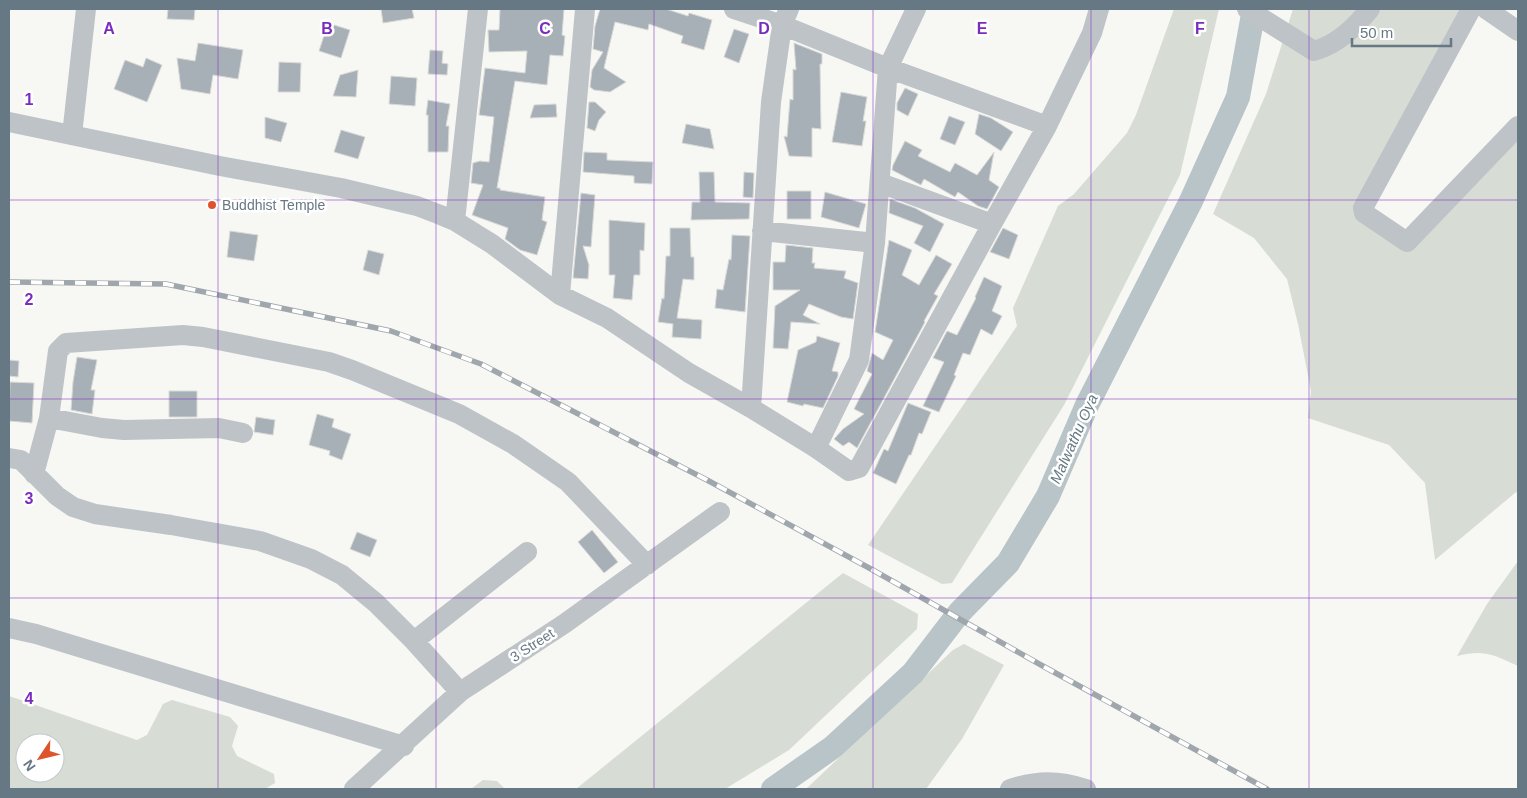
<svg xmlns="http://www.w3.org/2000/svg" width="1527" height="798" viewBox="0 0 1527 798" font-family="Arial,sans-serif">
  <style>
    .green { fill: #d7dcd4; fill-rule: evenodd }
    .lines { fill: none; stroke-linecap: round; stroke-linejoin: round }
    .river { stroke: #b8c4c8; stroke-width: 24 }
    .building { fill: #a7b0b6; stroke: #d9d9d7 }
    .minor { stroke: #bec3c7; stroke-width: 20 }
    .rail-casing { stroke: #a0a7ac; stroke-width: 5.5 }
    .rail { stroke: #fff; stroke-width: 4; stroke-dasharray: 11; stroke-linecap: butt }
    .grid { fill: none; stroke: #7b2cbf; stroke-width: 1; stroke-opacity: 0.55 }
    .poi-dot { fill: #de542d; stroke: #fff; stroke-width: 2 }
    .labels { text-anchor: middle; stroke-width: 5; stroke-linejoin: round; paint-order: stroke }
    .poi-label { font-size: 14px; fill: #677885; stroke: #fff; text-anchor: start }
    .street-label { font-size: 14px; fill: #677885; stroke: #fff }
    .water-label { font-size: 15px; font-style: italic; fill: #637980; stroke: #fff }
    .grid-label { font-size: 16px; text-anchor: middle; font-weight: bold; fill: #7b2cbf; stroke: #fff; stroke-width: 5; stroke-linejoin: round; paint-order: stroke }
  </style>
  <rect width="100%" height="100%" fill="#f7f7f4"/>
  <path class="green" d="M1174,9H1219L1180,175L1064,405L952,583L942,584L868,545L1017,326L1013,308L1058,206L1074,194L1127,133L1136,115Z
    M1293,9H1471L1363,208L1408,241L1518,126V493L1516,492L1435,560L1425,483L1389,445L1308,418L1311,391L1298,324L1287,279L1254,238L1213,214L1266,94Z
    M1518,561V666C1494,655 1484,649 1457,656L1487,604Z
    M843,573L918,614L917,629L789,750L725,789H576Z
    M964,644L1004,665L962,739L926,789H806L953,650Z
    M9,696L137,740L147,735L163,704L172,700L230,717L238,726L232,746L237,756L274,774L275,783L265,789H9ZM25,743H55V773H25Z
    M483,780L497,781L505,789H471Z"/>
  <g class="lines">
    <path class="river" d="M773,789L833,747L913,673L959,613L1008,563L1048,496L1087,405L1191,201L1238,97L1254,9"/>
  </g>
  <path class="building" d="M168,9H195L194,20L167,19Z
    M381,9H412L414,18L383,23Z
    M500,9H564L562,35L565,36L563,56L550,55L547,85L515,81L497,188H500V190L545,197L542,220L547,222L537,255L520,250L505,239L508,228L472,215L483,185L471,183L473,163L480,161L489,162L494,117L479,115L485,68L525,73L527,51L489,52L488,30H499Z
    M600,9H666L688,16L689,13L712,20L704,50L681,43L683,36L649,24L648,30L615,22L604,68L626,82L610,92L594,90L590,87L592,70L603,52L593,49L595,26Z
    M328,23L350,30L341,58L319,51Z
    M734,29L749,34L739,63L724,57Z
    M198,43L243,50L238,79L213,75L210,94L181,89L177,58L195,61Z
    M794,43L822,54V64H820L821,129L812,128V157L789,156L784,136L787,137L790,99L793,100V69L796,70Z
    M430,50L443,51L442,63L448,64L447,75L428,74Z
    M146,58L162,65L147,102L114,89L125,60L143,67Z
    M279,62L301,63L300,92H278Z
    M358,70L356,97L333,96L340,75Z
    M391,76L417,78L415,106L389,104Z
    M905,88L918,94L908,116L897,110V103Z
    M841,92L867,97L863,121H866L862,146L832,142Z
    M428,100L450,104L446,126H449L448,152H428V115H426Z
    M589,102H595L606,112L599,120L595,131L587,128Z
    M556,104L557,117L530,118L534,105Z
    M979,114L991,118L1013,132L1001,151L975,134Z
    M949,116L965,122L955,145L940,139Z
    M265,117L287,123L281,142L265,138Z
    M686,124L710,129L714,149L682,143Z
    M341,130L365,137L358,159L334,152Z
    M905,141L922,150L918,156L950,172L955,163L977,175L994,152L989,180L999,187L987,209L978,206L958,192L955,197L924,179L921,185L892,170L893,165Z
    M584,152L607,153V160L653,162L652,184L634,183V176L583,172Z
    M699,172H714L715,202L750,203L749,219L691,220L692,202H700Z
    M744,172L754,173L753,198L743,197Z
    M787,191H811V219H787Z
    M825,192L866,204L859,228L821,217Z
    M581,193L595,195L591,247L583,246L589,265L588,279L573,278Z
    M890,199L915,208L944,224L930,252L914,243L923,226L889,213Z
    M609,220L645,223L644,251L640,250V275H634L632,300L613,298L615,275H609Z
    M670,228H690L691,257H694V280L683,279L677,318L702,320L701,339L672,337L673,324L658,322L662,298L664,299L666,256H670Z
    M1003,228L1018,235L1009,259L990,252Z
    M230,231L258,235L254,261L227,257Z
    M732,235L750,236L745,312L715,308L717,289L723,290L729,259L731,260Z
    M889,240L912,250L902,275L919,285L936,255L952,264L934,294L938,296L924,321L925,322L857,448L849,442L843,446L834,439L843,429L864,414L854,409L872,374L867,371L872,353L883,360L893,340L875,332Z
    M786,245L813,248L812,263H815L814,268L846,271L844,278L858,283L853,319L841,317L809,304L803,315L820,324L791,322L788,349L773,348L775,306L800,290H773V262H785Z
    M368,250L384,254L379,275L363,270Z
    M984,277L1002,286L992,311L1002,316L992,335L981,329L970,355L963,353L954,375L956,376L939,412L923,406L944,362L933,358L947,331L957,335L976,298L975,297Z
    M817,336L840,343L832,371L838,372V376L823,408L804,404L803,406L787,402L798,350L816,342Z
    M77,357L97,360L91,390H95L92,414L71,410L73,382Z
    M9,360L19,361L18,377L9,376Z
    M10,382L34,383L32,423L9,421Z
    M169,391H197V417H169Z
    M908,403L931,412L922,434L919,433L911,455H909L896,484L873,473L884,449L888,451Z
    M317,414L334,419L332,427L351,434L342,460L329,455L330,451L309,445Z
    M256,417L275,420L273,435L254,432Z
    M592,530L618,562L604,573L578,542Z
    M357,532L377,540L370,557L350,549Z"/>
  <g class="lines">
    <path class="minor" d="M734,9L782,25L888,68L1047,126L1092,33L1099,9
      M789,9L782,25L771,102L751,408L816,448L849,471L859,468L992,224L1047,126
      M1247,9L1314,51C1338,44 1354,28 1370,9
      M1471,9L1363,208L1364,213L1407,242L1518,126
      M1486,9L1518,31
      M9,122L220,166L341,188L417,206L438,214L455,221L492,244L560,295L607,318L689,373L751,408
      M72,135L86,9
      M880,183L992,224
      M455,221L478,9
      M762,231L875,243
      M560,295L585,9
      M49,418L102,428L124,430L219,428L243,433
      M816,448L859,360L875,243L888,68L916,9
      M9,458L21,460L57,496L73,507L95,514L171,525L260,541L311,559L342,575L376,603L414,641L460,692
      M34,474L49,418L58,351L66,343L183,335L203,337L329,362L352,370L459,414L513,444L568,482L647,565
      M9,628L36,634L404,746
      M414,641L527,552
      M354,789L460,692L564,624L720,512
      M1010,789C1038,780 1058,780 1086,789"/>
    <defs>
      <path id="rail" d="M9,282L166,284L391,331L481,364L707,480L871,569L1041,665L1267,789"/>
    </defs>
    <use href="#rail" class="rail-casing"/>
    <use href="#rail" class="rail"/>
  </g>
  <path class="grid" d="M218,9V789M436,9V789M654,9V789M873,9V789M1091,9V789M1309,9V789M9,200H1518M9,399H1518M9,598H1518"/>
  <circle class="poi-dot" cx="212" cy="205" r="5"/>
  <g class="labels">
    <g class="poi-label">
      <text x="222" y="210">Buddhist Temple</text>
    </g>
    <g class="street-label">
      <text transform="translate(532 645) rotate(-33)" y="5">3 Street</text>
    </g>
    <g class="water-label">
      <text transform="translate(1074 439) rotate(-66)" y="5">Malwathu Oya</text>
    </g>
  </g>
  <g class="grid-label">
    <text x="109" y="34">A</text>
    <text x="327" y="34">B</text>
    <text x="545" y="34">C</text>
    <text x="764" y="34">D</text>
    <text x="982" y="34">E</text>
    <text x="1200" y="34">F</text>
    <text x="29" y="105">1</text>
    <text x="29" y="305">2</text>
    <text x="29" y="504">3</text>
    <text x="29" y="704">4</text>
  </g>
  <rect width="1527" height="798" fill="none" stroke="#677885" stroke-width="20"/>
  <g transform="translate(40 758) rotate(235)"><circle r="24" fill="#ffffff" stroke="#c2c9ce"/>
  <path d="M0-4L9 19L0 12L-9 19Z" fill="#de542d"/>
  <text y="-8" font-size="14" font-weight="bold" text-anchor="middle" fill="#677885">N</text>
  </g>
  <path d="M1352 38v8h99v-8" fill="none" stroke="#677885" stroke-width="2.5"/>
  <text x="1360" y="38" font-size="15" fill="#677885" stroke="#ffffff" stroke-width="4" paint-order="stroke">50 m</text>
</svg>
